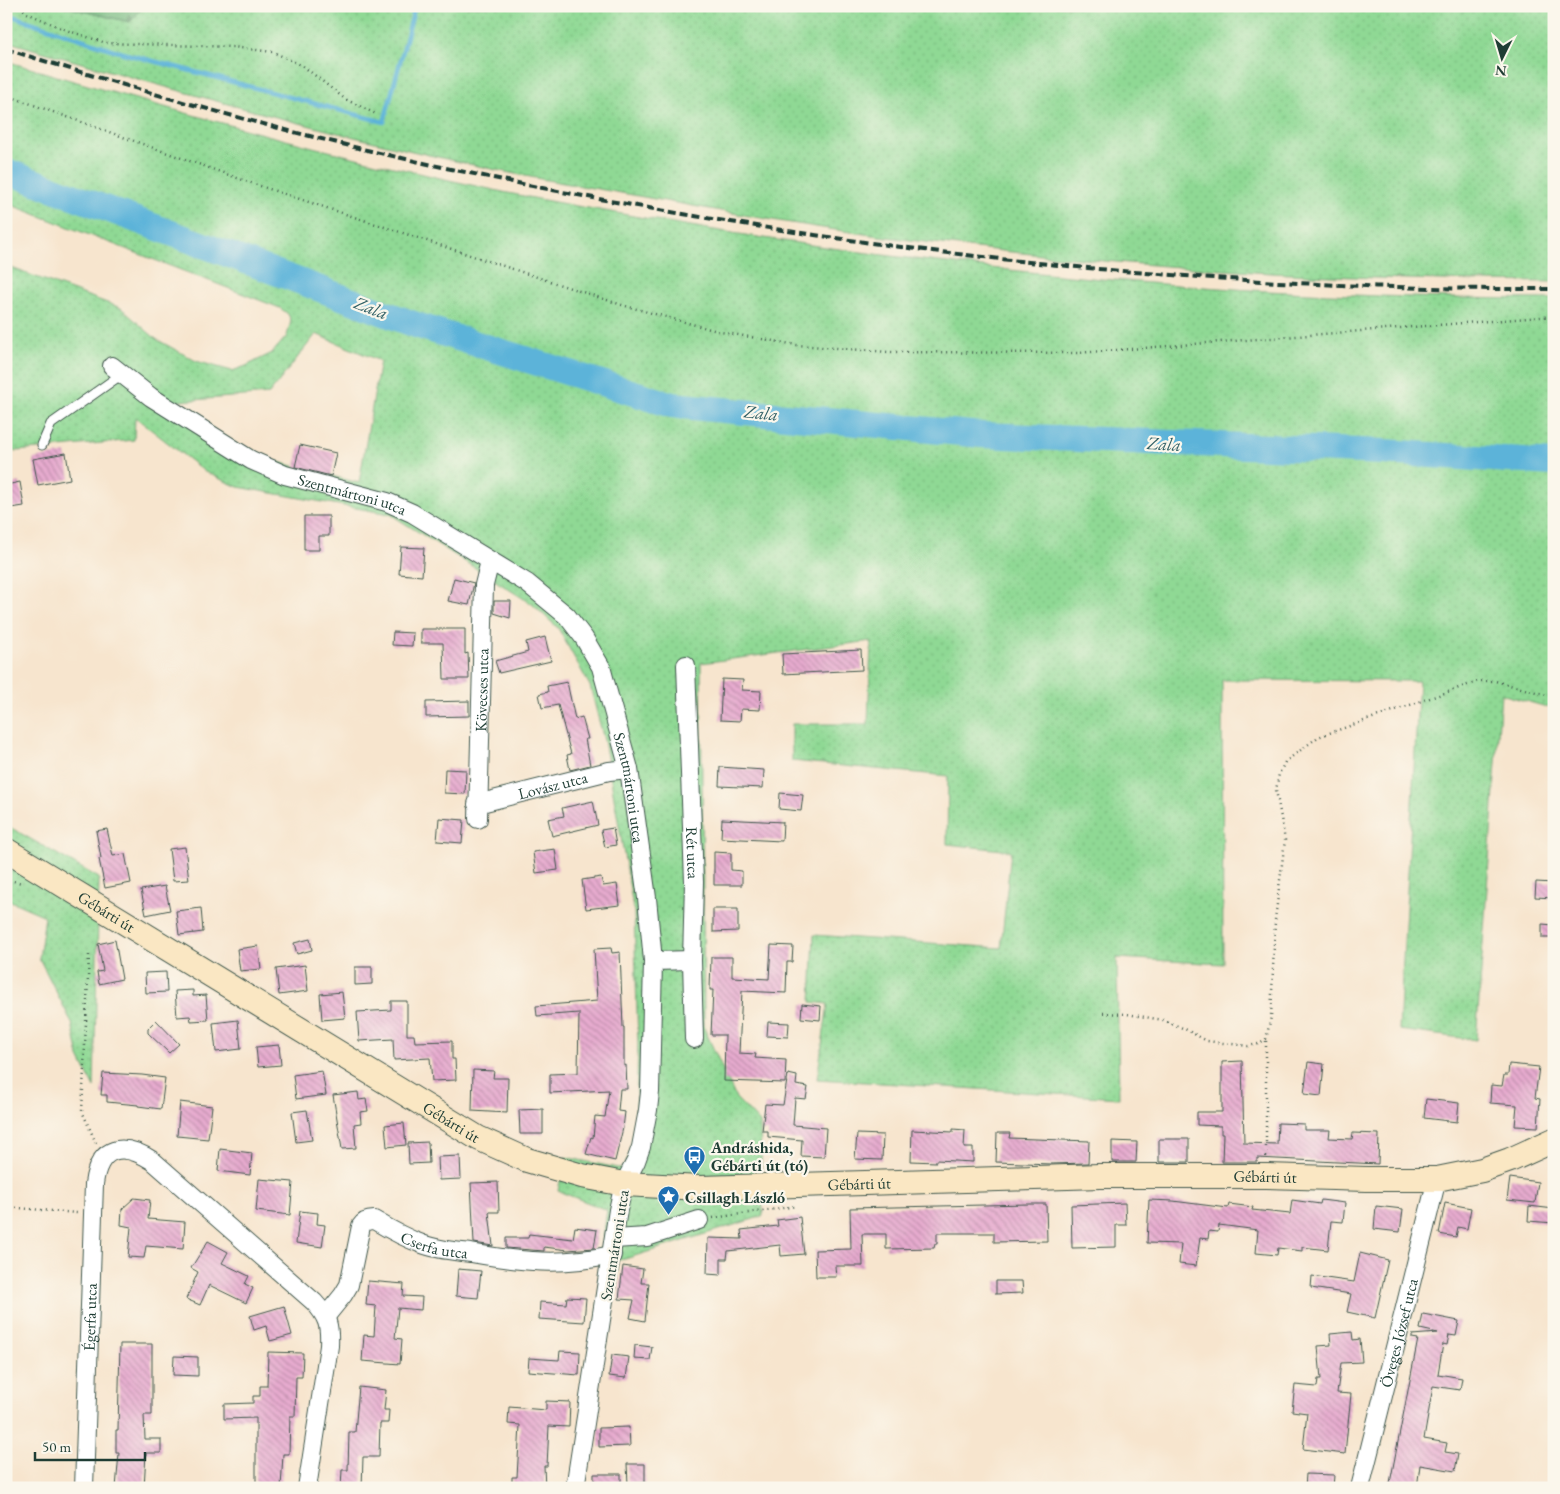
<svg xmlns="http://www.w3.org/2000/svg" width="1560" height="1494" viewBox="0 0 1560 1494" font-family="'EB Garamond',serif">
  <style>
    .grass { fill: url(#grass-dots); stroke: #578b64; fill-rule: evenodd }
    .forest { fill: url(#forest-firs); stroke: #497b59 }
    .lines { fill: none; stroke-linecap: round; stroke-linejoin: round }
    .stream { stroke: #5cb3d9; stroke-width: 4.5 }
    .river { stroke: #5cb3d9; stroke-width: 26 }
    .building { fill: url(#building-back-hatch) }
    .lane-casing { stroke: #3f564b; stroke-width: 11 }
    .street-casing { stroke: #3f564b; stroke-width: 20 }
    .secondary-casing { stroke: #3f564b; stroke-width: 26 }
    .path { stroke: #3f564b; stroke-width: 2.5; stroke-dasharray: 1 4; stroke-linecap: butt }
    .lane { stroke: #fff; stroke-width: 9 }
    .street { stroke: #fff; stroke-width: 18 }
    .secondary { stroke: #fae7c3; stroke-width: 24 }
    .rail { stroke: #1f3d34; stroke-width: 4; stroke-dasharray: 8 4; stroke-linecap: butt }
    .labels { text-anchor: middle; stroke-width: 4.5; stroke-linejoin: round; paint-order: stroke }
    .street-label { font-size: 16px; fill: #1f3d34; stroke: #fbf7ec }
    .poi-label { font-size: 16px; font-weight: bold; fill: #1f3d34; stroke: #fbf7ec; text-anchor: start }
    .water-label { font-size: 18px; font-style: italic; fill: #316066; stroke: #fbf7ec }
  </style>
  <defs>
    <pattern id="grass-dots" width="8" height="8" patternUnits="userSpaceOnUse" patternTransform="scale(1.25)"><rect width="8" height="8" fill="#8fd994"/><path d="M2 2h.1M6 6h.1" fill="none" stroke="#7bbb80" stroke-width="1.8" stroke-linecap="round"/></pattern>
    <pattern id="forest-firs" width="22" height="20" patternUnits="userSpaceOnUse" patternTransform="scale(1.25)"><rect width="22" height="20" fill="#73b97e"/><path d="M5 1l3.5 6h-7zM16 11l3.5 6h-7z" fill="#5e9868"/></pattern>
    <pattern id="building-back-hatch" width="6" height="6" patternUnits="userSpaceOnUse" patternTransform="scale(1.25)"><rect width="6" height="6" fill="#e7abcf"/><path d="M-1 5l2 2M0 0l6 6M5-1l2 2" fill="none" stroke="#bb8ca9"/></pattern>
  </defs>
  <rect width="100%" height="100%" fill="#fbf7ec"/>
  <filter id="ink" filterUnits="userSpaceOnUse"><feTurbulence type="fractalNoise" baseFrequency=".02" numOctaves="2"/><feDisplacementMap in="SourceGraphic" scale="10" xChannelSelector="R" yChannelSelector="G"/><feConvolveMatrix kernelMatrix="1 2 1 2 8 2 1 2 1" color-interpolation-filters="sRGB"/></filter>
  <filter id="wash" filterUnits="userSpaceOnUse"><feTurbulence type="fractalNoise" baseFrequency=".0096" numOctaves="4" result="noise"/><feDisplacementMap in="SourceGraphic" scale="20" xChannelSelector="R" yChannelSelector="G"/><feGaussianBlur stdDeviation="1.12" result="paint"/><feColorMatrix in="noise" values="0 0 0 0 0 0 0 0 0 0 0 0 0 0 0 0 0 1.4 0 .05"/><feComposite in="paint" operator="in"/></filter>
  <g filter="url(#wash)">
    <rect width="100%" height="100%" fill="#f7e5ce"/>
    <path class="grass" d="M6,6H62L130,22L144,6H1554V282C1312,280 1069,264 829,229C762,219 694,206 627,194C588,187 549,181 510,173C340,137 173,90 6,41Z
      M6,61C170,110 335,156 503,192C551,202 601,210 650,219C948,272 1251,299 1554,299V709L1501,694L1476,1040L1399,1030L1419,681L1222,680L1223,964L1117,958L1119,1098L817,1079L828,1004L811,1002L814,935L1001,948L1011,851L947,844L948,776L792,761V724H868L871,641L701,663L704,1028L736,1098L760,1123L763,1216L625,1259L600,1263L607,1210L558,1191L565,1157L622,1169L631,1153L636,1117L638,1044L634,912L604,740L590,686L558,628L532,604L390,514L238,487L205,472L135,417L134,440L6,452V266L121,308L156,339L196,361L232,371L246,366L272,353L287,336L291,321L288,314L280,308L6,203ZM316,334L380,361L359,483L251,455L168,402L269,394Z
      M6,825L99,878L94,1088L79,1057L72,1023L39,958L45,916L6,899Z"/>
    <path class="forest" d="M62,6H144L130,22Z"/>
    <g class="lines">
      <path class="stream" d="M6,14L123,53L384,122L415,6"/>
      <path class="river" d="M6,171L416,325L672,405L982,435L1384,452L1554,463"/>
    </g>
    <g id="blocks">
      <path class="building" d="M300,445L336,453L331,476L295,467Z
        M66,453L70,479L38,485L33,459Z
        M20,482L24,506L11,508L6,485Z
        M304,516H329V536H319V550H304Z
        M401,547L424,548L422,576L399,574Z
        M454,578L474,583L469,605L448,601Z
        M494,601H511L510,618L494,613Z
        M421,629H465V654L468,653L469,679H444L443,643H421Z
        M393,632L413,633L412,646L392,645Z
        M545,637L551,661L499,673L495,661L528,652L526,642Z
        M861,650L862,670L783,674L782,654Z
        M722,679L743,680L742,690L761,691L760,710L741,709L740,721L720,720Z
        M567,682L575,719L582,717L588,739H585L590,765L570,770L567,755L571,754L558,705L542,708L539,694L548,692L547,686Z
        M469,701V716L426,717V702Z
        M720,767L764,770L763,788L719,786Z
        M445,769L466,770L465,794L444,793Z
        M780,793L803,795L801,811L779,809Z
        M593,801L598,825L552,836L548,819L564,816L562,808Z
        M439,818L464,820L462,843L437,841Z
        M722,819L783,822L782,841L721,838Z
        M613,828L616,845L605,847L601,830Z
        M107,829L113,856L125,854L131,883L105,888L99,859L101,858L96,831Z
        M185,847L189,880L173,881L169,849Z
        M555,849L558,870L536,873L533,852Z
        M714,852L731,853V870L742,871V885H714Z
        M601,877L603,886L617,884L620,905L586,909L582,880Z
        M1536,882L1554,883V898L1535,897Z
        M165,886L170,910L146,915L141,890Z
        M201,908L203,932L179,935L176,911Z
        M713,909H738V931L713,932Z
        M1542,924L1554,925V938H1542Z
        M310,939L312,950L297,954L294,943Z
        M115,940L122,979L99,984L97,972L103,971L98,944Z
        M771,945L793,946L792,962H787L786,993L742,991L739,1053L756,1054L755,1058L786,1060L785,1083L724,1081L725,1035H711L713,990H710L711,957H732V977L769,979Z
        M258,946L261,969L240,971L237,949Z
        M611,948L612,953L620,952L623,1027H624V1066L626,1065L627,1089H620L618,1111L625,1112L623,1128L615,1161L586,1154L591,1137L593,1138L595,1116L605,1117L609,1090L550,1093V1074L578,1073L579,1013L537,1016L536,1006L597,1001L594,949Z
        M305,965L308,991L279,995L276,969Z
        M355,967H372V984L355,985Z
        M166,972L167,992L146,993L145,973Z
        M193,990V996L206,995L208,1020L191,1021L190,1016L177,1017L175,991Z
        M342,992L345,1018L322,1020L320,994Z
        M391,1001H407V1035H414L415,1042L452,1041V1059H455L456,1080L432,1081L430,1058L394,1060L393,1039L359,1041L357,1012L391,1010Z
        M802,1004L821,1006L820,1020L801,1018Z
        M156,1020L179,1044L169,1053L148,1033V1028Z
        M238,1020L241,1049L216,1052L213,1023Z
        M768,1022L789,1023L788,1037L767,1036Z
        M279,1045L281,1065L258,1067L256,1047Z
        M1242,1061L1244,1143L1277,1144L1278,1123L1304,1124V1130H1330L1329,1138L1352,1139L1353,1133L1379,1134L1378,1164L1257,1158V1162H1222L1223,1134H1221V1126L1197,1125V1112H1222V1062Z
        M1308,1062L1324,1064L1321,1096L1304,1094Z
        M1509,1064L1539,1067L1535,1098L1540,1099L1538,1127L1515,1126L1517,1105L1490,1103L1491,1085L1502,1086L1504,1075H1508Z
        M473,1070L494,1071L493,1078H508L507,1113L472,1111Z
        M322,1071L326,1095L296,1099L293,1075Z
        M103,1073L142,1075L165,1078L161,1109L138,1106V1105L107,1102V1095H101Z
        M788,1074L797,1076L796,1085L808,1087L806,1099L795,1098L793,1125L826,1128L824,1157L801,1156L802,1140L768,1137V1131H762L765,1104L783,1105Z
        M358,1092L359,1100L366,1099L368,1111L360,1112L361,1123L354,1124L356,1148L342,1149L333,1095Z
        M1426,1099L1459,1103L1457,1122L1424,1118Z
        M180,1102L212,1106L208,1139L177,1136Z
        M543,1109V1134H520L519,1110Z
        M307,1110L312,1140L296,1142L292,1112Z
        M404,1123L406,1145L387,1147L385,1125Z
        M953,1129L965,1130L964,1148H973V1162L936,1160V1162L911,1161L912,1130L953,1132Z
        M997,1133H1010L1009,1138L1089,1141L1088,1163L1051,1164L996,1162Z
        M857,1134L883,1135L882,1160L855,1159Z
        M1159,1139H1189V1162H1159Z
        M1112,1141L1137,1142L1136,1162H1112Z
        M428,1142L429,1163L409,1164L408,1143Z
        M220,1149L252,1153L250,1175L218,1171Z
        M460,1156L461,1179L439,1180L438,1157Z
        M1510,1178L1538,1182L1535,1203L1507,1200Z
        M259,1179L293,1182L290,1215L256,1211Z
        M498,1182L499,1212H489L493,1246L474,1243L471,1183Z
        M134,1198L150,1200L148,1219L185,1222L183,1249L146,1246L144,1258L128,1257L131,1227L121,1225L122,1209Z
        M1149,1200L1173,1201L1228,1208L1229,1204L1253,1207L1252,1210L1290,1214L1292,1200L1320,1204L1321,1200L1345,1203L1343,1222L1331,1221L1328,1250L1302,1247V1251L1278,1248L1277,1255L1256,1253L1258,1230L1219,1225L1218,1232L1209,1231L1208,1239L1200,1238L1196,1266L1179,1264L1181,1244L1147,1243Z
        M1125,1203L1126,1225H1116V1247L1072,1248L1071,1205Z
        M1445,1203L1471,1208L1467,1229L1458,1227L1456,1237L1439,1234Z
        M1029,1204H1046L1047,1241L994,1242V1233H937V1244H935L934,1248L886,1249V1234H862L863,1266H835L836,1277H816L815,1250L851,1249L850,1208Z
        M1376,1206L1403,1209L1400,1232L1374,1229Z
        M1529,1206L1554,1209V1223L1528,1221Z
        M300,1211L318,1213L317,1224L325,1225L322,1247L296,1243Z
        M800,1217L804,1254L781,1256L780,1245L728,1251L727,1259H721V1275L707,1274L708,1238L742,1239L741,1230L778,1226L777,1220Z
        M575,1227L597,1230L594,1248L568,1250L544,1247V1251L506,1248V1238H528L529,1234L573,1239Z
        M208,1241L228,1252L222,1263L249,1276L245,1284L253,1288L246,1303L209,1285L200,1305L186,1299L198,1272L191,1268Z
        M1360,1253L1388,1260L1375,1318L1347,1312L1351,1294L1311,1288L1312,1276L1354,1282Z
        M623,1266L643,1269L641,1283H649L645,1321L630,1318L634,1300L619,1299Z
        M458,1269L481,1271L478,1298L456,1296Z
        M368,1281L404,1284L403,1296L422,1297L421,1310L398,1308L395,1338L402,1339L400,1364L362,1361L364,1335L374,1336L376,1306L366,1305Z
        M996,1281H1022L1023,1293L996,1294Z
        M567,1297L586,1298L584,1322L539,1319L540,1302L566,1304Z
        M284,1306L292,1335L270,1341L266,1326L254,1330L250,1316Z
        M1423,1314L1459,1321L1456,1336L1449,1335L1447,1345L1443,1344L1438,1374L1462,1378L1460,1390L1433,1386L1424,1439L1447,1443L1445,1452L1458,1454L1455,1471L1420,1465L1417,1488H1389L1418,1339L1412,1338V1335L1438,1333L1420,1329Z
        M1352,1332L1353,1340L1360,1339L1362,1362L1341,1363L1337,1393L1351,1394L1345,1454L1303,1449L1307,1413L1292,1411L1295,1385L1317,1387L1318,1379H1321L1318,1346L1331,1345L1330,1334Z
        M120,1344H152V1415H144L145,1439H161V1453H146L144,1488H116L119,1453H116V1430H118Z
        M635,1345L652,1347L650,1360L634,1359Z
        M560,1351L580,1352L579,1375L528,1371L529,1358L559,1360Z
        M268,1352L303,1353L302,1377H296L295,1416H290L289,1454H283L281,1488H256V1418L224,1419V1404L253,1403V1396H260V1386H267Z
        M612,1355L629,1357L626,1378L609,1376Z
        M174,1356L198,1357V1376L173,1375Z
        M359,1387L386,1390L384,1410H389L388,1423H380L379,1457H363L362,1488H341L342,1470H348L349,1432H355Z
        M546,1401L570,1402L569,1427L549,1426L547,1466H544L545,1488H512V1477H517L520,1425L508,1424L509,1407L546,1410Z
        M629,1427L630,1446L599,1447V1428Z
        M627,1464H645V1483L628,1484Z
        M594,1474H621V1488H594Z
        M1306,1474L1334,1475L1333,1488H1305Z"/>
    </g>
  </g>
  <g filter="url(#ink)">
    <use href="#blocks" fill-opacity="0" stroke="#3f564b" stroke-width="1"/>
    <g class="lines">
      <defs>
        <path id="lane" d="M42,445L51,424L122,374"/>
        <g id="street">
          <path id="s1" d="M112,366L151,397L251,460L285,475L387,502L412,513L527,583L567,616L584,638L601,667L629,769L647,898L653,961L650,1092L648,1110L641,1147L636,1161L624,1184L618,1210L575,1488"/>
          <path id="s2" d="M686,665L694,882L692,960L694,1039"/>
          <path id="s3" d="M477,804L609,771L629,769"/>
          <path id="s4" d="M478,819L484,585L490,561"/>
          <path d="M653,961L692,960"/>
          <path d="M614,1239L647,1237L699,1220"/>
          <path id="s5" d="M326,1316L343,1295L349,1285L361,1226C364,1221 368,1220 374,1220C389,1229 405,1238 422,1244C437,1250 455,1251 471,1253C522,1262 561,1266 612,1255"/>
          <path id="s6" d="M84,1488L94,1184C99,1145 123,1142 153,1161L314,1302C328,1317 330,1326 329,1346L307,1488"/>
          <path id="s7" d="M1360,1488L1437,1179"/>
        </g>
        <g id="secondary">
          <path id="s8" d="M6,850L478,1138L527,1160L582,1176L624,1184L700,1188L1100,1176H1266L1367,1179H1437L1482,1170L1510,1160L1554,1140"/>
        </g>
      </defs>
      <use href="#lane" class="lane-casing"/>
      <use href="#street" class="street-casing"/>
      <use href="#secondary" class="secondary-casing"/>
      <path class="path" d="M20,6L27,13L66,30L106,43L233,47L273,52L303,66L345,99L376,114
        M6,95L254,184L622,305L721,332L797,345L888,352L1078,353L1554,316
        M9,880L22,883
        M89,955L82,1111L96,1143
        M1103,1013L1127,1014L1163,1020L1185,1029L1207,1041L1248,1046L1258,1044L1266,1039L1271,1017L1275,920L1285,840L1276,790L1279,774L1285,762L1318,737L1479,681H1495L1554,697
        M1266,1157V1039
        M6,1207L77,1213
        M713,1218L797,1206"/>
      <use href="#lane" class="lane"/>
      <use href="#street" class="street"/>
      <use href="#secondary" class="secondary"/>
      <path class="rail" d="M6,49C127,87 248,122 371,151C607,206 847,245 1088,268C1243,282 1398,290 1554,289"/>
    </g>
  </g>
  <defs>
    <symbol id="bus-pin" viewBox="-11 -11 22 30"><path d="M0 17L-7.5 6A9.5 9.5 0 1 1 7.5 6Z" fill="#1f6fb2" stroke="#fbf7ec"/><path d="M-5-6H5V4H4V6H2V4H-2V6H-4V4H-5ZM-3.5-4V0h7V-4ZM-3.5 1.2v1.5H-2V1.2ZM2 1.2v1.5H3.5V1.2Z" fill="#fff"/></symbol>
    <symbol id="sight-pin" viewBox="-11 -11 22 30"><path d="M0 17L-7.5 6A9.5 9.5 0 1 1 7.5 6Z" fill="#1f6fb2" stroke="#fbf7ec"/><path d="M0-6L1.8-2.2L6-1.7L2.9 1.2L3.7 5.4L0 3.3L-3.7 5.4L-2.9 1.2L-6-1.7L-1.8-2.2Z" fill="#fff"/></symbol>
  </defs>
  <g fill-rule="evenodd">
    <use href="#bus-pin" x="682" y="1144" width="25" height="34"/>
    <use href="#sight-pin" x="656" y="1184" width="25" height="34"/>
  </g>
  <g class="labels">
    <g class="street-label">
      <text dy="6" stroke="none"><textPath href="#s1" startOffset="275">Szentmártoni utca</textPath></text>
      <text dy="6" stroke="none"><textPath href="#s4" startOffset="129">Kövecses utca</textPath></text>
      <text dy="6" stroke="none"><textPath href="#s3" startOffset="78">Lovász utca</textPath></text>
      <text dy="6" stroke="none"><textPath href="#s1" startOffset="710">Szentmártoni utca</textPath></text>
      <text dy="6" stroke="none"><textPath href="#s2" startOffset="188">Rét utca</textPath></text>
      <text dy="6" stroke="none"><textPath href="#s8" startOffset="118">Gébárti út</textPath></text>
      <text dy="6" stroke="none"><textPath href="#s8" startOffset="522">Gébárti út</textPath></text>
      <text dy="6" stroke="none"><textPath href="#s8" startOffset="1348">Gébárti út</textPath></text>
      <text dy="6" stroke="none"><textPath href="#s8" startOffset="942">Gébárti út</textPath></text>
      <text dy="6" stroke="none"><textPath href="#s5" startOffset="180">Cserfa utca</textPath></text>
      <text transform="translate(614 1245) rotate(-81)" y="6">Szentmártoni utca</text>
      <text dy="6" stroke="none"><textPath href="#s6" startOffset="171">Égerfa utca</textPath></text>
      <text dy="6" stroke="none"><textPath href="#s7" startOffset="160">Öveges József utca</textPath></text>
    </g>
    <g class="poi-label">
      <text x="711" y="1153">Andráshida,<tspan x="711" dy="18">Gébárti út (tó)</tspan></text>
      <text x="685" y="1203">Csillagh László</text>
    </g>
    <g class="water-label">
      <text transform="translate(371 308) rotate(21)" y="6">Zala</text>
      <text transform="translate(761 413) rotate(6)" y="6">Zala</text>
      <text transform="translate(1164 444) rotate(3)" y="6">Zala</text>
    </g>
  </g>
  <rect width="1560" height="1494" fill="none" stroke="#fbf7ec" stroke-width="25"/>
  <g transform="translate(1502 58) rotate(185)" stroke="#fbf7ec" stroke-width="4" paint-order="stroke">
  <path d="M0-4L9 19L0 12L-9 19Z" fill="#1f3d34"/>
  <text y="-8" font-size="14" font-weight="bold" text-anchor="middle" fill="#1f3d34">N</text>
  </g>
  <path d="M35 1452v8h110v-8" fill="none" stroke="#1f3d34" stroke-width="2.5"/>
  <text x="42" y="1452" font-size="15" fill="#1f3d34" stroke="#fbf7ec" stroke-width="4" paint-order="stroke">50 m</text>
</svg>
